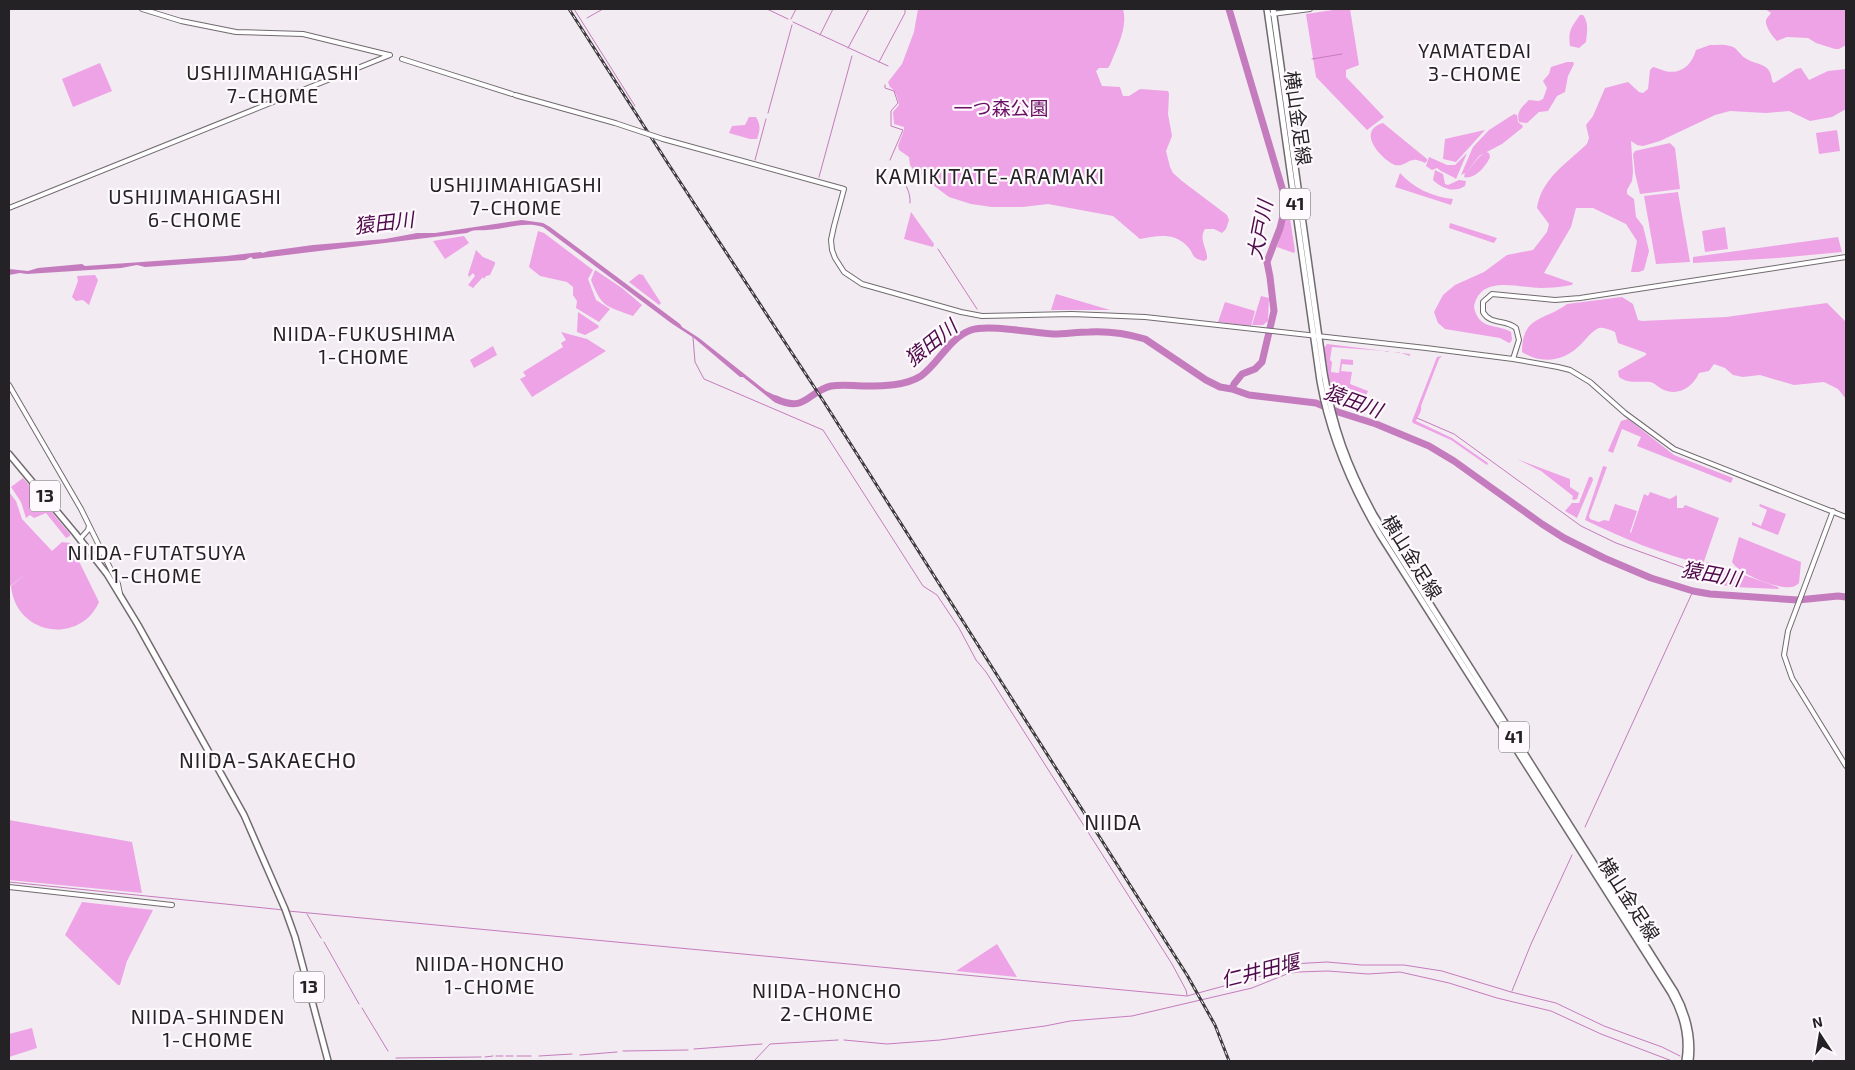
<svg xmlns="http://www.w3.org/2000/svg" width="1855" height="1070" viewBox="0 0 1855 1070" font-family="'Exo 2','Noto Sans JP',sans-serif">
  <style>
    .green { fill: #eda3e6 }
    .water { fill: #c57cbe }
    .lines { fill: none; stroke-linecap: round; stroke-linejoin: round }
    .stream { stroke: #c57cbe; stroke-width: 1 }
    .river { stroke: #c57cbe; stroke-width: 7 }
    .tertiary-casing { stroke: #716b70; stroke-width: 6 }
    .primary-casing { stroke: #716b70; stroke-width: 8 }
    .trunk-casing { stroke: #716b70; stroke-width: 8 }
    .tertiary { stroke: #fff; stroke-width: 4 }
    .primary { stroke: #fff; stroke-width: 5 }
    .trunk { stroke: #fff; stroke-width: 5 }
    .rail-casing { stroke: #3e3b3e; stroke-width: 3 }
    .rail { stroke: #fef9fd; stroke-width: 1; stroke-dasharray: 4; stroke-linecap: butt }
    .tertiary-bridge-casing { stroke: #716b70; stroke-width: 6; stroke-linecap: butt }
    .tertiary-bridge { stroke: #fff; stroke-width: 4 }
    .labels { text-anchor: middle; stroke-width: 4.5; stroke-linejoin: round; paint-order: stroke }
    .shield { fill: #fef9fd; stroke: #656265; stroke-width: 1 }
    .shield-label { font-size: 18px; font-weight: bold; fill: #242224 }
    .park-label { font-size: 19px; fill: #6a1065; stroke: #fef9fd }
    .street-label { font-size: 19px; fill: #242224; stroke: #fef9fd }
    .neighbourhood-label { font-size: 20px; letter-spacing: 1px; fill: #242224; stroke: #fef9fd }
    .water-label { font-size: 20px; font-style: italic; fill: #4e0a4a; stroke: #fef9fd }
    .quarter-label { font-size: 21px; letter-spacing: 1px; fill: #242224; stroke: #fef9fd }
  </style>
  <rect width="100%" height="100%" fill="#f2ebf1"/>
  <path class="green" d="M918,9H1123C1128,28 1117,47 1110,65L1108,68H1099L1096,71L1102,86L1120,87L1123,96H1129L1140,89L1168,91L1169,94L1168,114L1172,136L1166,151L1170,167L1173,173L1182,181L1227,215L1229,220L1226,229L1222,233L1214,229H1205C1198,240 1208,249 1207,259L1204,261C1190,258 1195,254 1187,246C1174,232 1156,236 1140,239L1113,216L1048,204L1023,207H992L971,204L949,197L914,171L910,165L909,157L899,150L898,146L904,130V127L894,124L893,112L899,105C898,98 895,90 890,87L888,82L902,64L914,32Z
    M1340,9H1350L1359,65L1346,70V77L1384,117L1367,130L1316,77L1306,14Z
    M1765,9H1846V45L1839,49H1835L1816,43L1808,38L1787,37L1777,41C1773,37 1765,27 1766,20C1767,17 1770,15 1771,13Z
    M1580,15H1583C1589,22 1587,33 1586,42L1579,48L1570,46C1568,30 1571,28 1580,15Z
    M1710,45C1717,45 1724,44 1730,46C1737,47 1739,54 1745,58C1757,66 1771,62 1772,81L1774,83L1796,69L1801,68L1809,80L1828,71L1846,69V109L1832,117L1810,121L1789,111L1766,113L1730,111L1715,115L1660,141L1643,146L1637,145L1631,141L1633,172L1632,181L1627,190V194L1634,199L1636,217L1643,226L1649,251L1644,270L1639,272H1631L1637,241L1626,224L1593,208H1576L1571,227L1544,273L1573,283L1572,285C1562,287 1551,288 1541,288C1518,288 1480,274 1474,307C1479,331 1496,323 1511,332L1512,339L1511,342L1509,343L1500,338L1445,329L1438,323L1434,312L1443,295L1455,285L1484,272L1507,255L1533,250L1547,232L1549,224L1537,208C1541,179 1567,163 1587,144L1589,138L1586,125L1593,116L1605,88L1628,82L1639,92L1643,93L1648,89L1650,70L1653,67C1658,68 1661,70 1665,71C1682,75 1692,64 1696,50Z
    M1567,62H1573L1574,64L1568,76L1565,92L1557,96L1548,111L1539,112L1527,123L1519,122C1516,111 1522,107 1529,100L1539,101L1543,99L1547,88L1543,81L1549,74L1551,67Z
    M100,63L112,91L73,107L62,79Z
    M1514,114L1517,115L1518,122L1523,126L1522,128L1502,144L1479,156L1466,173L1479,157L1486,152L1489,153L1490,157C1486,166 1475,180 1464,177L1465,173L1461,175L1473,147L1489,130Z
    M749,117H756C761,125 760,131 757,139H750L729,133L732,126L745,125Z
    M1383,123L1427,159V161L1425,163C1422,162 1417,159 1414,160C1407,160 1404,167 1395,165C1382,160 1355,131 1383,123Z
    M1485,130L1456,162L1443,159L1445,139Z
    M1837,130L1840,151L1819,154L1816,133Z
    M1670,143L1675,148L1680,189L1640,194L1635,173L1633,154L1635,151Z
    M1467,153L1456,179C1449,174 1443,173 1437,168L1432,170L1426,166L1429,157L1447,165H1455Z
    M1435,170L1443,174L1445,184L1448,185L1459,180L1466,181L1465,186C1455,193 1442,189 1433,180Z
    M1400,173C1413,188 1433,197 1453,199L1451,205L1395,187Z
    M1678,192L1690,262L1656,264L1644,196Z
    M1288,205L1295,251L1294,253L1277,247Z
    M911,212L934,244L933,247L904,239Z
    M1450,223L1497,238L1494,243L1449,228Z
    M1725,227L1728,249L1705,252L1702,231Z
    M538,231L544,233L593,270L588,279L596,300L610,309L599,322L576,308L577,301L573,295V287L567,282L540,276L529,267Z
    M464,236L469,243L445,259L433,241Z
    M1838,237L1842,252L1778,258L1693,263V257Z
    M476,250L483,257L495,262V264L490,275L486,276L484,279L483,277L473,288L468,285L475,276L473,273L469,277L468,275Z
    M595,270L622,288L642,305L633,316C606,306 602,308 591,280Z
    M639,274L643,275L661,303L659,305L629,282Z
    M95,275L98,280L89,305L83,300L76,301L72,297L78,281L77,276Z
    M1056,294L1110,310H1051Z
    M1261,296L1269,298L1268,321L1263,325H1252Z
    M1622,297L1633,304L1638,320L1642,321L1726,317L1827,303L1846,322V399L1838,389L1824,382L1794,385L1760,375L1743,377L1733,375L1725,368L1714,364L1709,371L1699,373C1693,387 1679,396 1664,390C1658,388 1656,383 1650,382C1640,381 1628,384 1619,377L1618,371L1646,355V353L1618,343L1615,332C1610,330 1604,327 1599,328C1591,331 1585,341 1579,346C1563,362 1541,364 1522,352C1522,315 1545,321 1567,304Z
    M1225,302L1255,311L1251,326L1218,322Z
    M578,312L599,326L598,328L585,335L577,332Z
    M561,332L587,339L606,351L532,397L520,379L526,376L523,372L563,347L561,343L566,340Z
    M1327,344L1410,354V356L1398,352L1332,347L1330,360L1332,362L1331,372L1339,373L1341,359L1353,360V365L1342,364L1341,371L1352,372L1350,384L1368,391L1360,409L1344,401L1332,399L1324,348Z
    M493,346L497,355L474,368L470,360Z
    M1442,356L1439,359L1421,406C1422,413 1418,415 1416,421L1452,438L1488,463L1487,465L1451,440L1413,423L1412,421L1437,357Z
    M1628,419L1674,455L1733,478L1731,483L1637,446L1641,437L1622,429L1613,453L1608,451L1621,421Z
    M1517,459L1570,479V487L1579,493L1577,499L1574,500L1572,499L1573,496L1541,471Z
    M1603,466L1607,467L1589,516L1590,519L1599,522L1604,520L1609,521L1615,504L1637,511L1630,532L1631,533L1644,494L1648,496L1650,492L1670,499L1677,495V508H1683L1685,505L1719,518L1703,564C1662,555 1623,538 1585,520Z
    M1589,477H1592L1593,480L1577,518L1565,511L1572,503H1579Z
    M23,478L70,534V536L66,538L46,513L34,518L30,515L26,518L21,502L11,487Z
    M9,492L16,501L22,519L52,551L62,542L70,543L99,602C80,645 16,636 11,586L28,572L9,587Z
    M1760,504L1786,514L1778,535L1752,525V522L1761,526L1767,510L1759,506Z
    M1739,537L1801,562L1799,583C1797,585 1794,587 1791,587C1777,589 1739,574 1732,562Z
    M1707,562L1778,587L1779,589L1734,587L1699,581Z
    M9,820L132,842L142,893L9,880Z
    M82,902L153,910L127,961L120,985H118L65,935Z
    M997,944L1017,977L956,971Z
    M32,1028L37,1048L9,1057V1034Z"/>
  <path class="water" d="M522,220L543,223L550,227L680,324L682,327L699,338L766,391L789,402L773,401L743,377H740L694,338L671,323L543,227C524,221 506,229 487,230C480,231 473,229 467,233L270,257L253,259L251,257L245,260L145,267L137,265L121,268L27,274L20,273L9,275V269L28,271L38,268L82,264L85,266L226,256L261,252L262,253L269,251L313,245L385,239L417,233H435Z"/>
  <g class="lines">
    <path class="stream" d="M574,9L635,106
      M767,9L788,19
      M587,18L603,9
      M791,19L796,9
      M793,22L888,66
      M820,35L833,9
      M848,48L869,9
      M1312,59L1342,54
      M879,62L905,13V9
      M885,85V88L894,91L898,103L891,111V126L903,130L890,160
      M768,113L792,25
      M755,160L766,119
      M897,173C904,180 911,192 910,203
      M819,177L852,56
      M938,249L977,309
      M980,328V326
      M693,337L695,362L704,379L823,430L923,586L937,595L959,628L976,660L986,672L1172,964L1186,990L1187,995
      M1417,418L1454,434L1581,526L1616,543L1699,573
      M1585,827L1693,591
      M9,882L284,910
      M288,911L1187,996L1261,976L1291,964L1327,962L1362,965H1404L1442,971L1511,992L1556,1003L1604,1026L1662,1047L1680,1056
      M307,914L321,938
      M324,942L359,1004
      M1512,991L1531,944L1572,855
      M362,1008L388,1051
      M844,1040L887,1044L940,1040L1045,1026L1070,1021L1132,1016L1252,988L1287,974L1297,972L1328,971L1368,974L1400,972L1449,983L1497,998L1551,1011L1601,1034L1672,1061
      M694,1049L762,1044
      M623,1051L688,1050
      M580,1055L617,1052
      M496,1056H503
      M506,1056H513
      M517,1056H531
      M539,1056L572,1054
      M485,1057L493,1056
      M396,1058L481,1057
      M754,1061L770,1044L838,1040"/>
    <path class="river" d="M1229,9L1285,198L1286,204L1280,228L1267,262L1270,277L1274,311L1262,362L1255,369L1242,374L1234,384L1232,389
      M776,399C806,413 807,392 831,386C843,384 854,386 865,386C883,386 905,386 921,376C939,363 949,338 971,330C989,324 1033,333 1054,334C1066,334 1077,332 1089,332C1107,331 1128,334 1145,339L1206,380L1220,387L1232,389L1249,395L1316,403L1338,412L1376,424L1429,446L1454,461L1542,524L1564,538L1604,558L1651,578L1693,591L1710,594L1798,600L1838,596L1846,597"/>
    <defs>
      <path id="tertiary" d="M142,9L181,21L236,32L303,34L389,55
        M1272,14L1310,9
        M402,59L512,94
        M515,95L615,123
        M663,139L844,189L834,226L831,240L832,250L835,258L844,272L862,284L961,312L982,316L1072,314L1145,317L1426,348L1513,359L1558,367L1570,370L1590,382L1625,413L1674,449L1846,517
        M9,208L390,55
        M1513,359L1519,340L1516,328C1506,319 1490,325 1483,312V302L1492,294L1555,300L1580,298L1846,257
        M9,385L81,509L118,584L120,594
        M1833,511L1788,631L1784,655L1792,678L1846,766
        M80,539L88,530L89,526
        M9,887L172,905"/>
      <path id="primary" d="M1267,9L1320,381C1330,437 1351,486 1380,535L1671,993C1683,1014 1689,1037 1685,1061
        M1273,9L1324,373C1333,427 1348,467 1374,515L1675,992C1687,1014 1693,1036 1690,1061"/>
      <path id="trunk" d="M9,454L75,533L107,574L138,625L244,815L285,909L295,937L328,1061"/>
    </defs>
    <use href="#tertiary" class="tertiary-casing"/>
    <use href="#primary" class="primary-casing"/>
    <use href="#trunk" class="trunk-casing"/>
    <use href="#tertiary" class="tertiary"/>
    <use href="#primary" class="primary"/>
    <use href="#trunk" class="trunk"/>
    <defs>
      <path id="rail" d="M569,9L667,162L824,402L1187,975L1215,1025L1229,1061"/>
    </defs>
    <use href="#rail" class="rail-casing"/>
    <use href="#rail" class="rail"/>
    <defs>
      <path id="tertiary-bridge" d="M615,123L663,139"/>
    </defs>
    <use href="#tertiary-bridge" class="tertiary-bridge-casing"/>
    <use href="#tertiary-bridge" class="tertiary-bridge"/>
  </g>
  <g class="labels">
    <g class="shield">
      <rect x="1280" y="188.5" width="30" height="31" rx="4"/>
      <rect x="30" y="480.5" width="30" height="31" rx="4"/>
      <rect x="1499" y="721.5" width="30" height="31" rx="4"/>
      <rect x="294" y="971.5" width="30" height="31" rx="4"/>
    </g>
    <g class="shield-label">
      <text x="1295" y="210">41</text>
      <text x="45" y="502">13</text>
      <text x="1514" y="743">41</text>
      <text x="309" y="993">13</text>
    </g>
    <g class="park-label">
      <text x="1001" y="115">一つ森公園</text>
    </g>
    <g class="street-label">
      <text transform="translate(1298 118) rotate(82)" y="7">横山金足線</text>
      <text transform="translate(1412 557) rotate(58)" y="7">横山金足線</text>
      <text transform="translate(1629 899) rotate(57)" y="7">横山金足線</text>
    </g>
    <g class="neighbourhood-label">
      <text x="1475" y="58">YAMATEDAI<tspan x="1475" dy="23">3-CHOME</tspan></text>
      <text x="273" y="80">USHIJIMAHIGASHI<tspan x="273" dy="23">7-CHOME</tspan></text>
      <text x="516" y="192">USHIJIMAHIGASHI<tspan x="516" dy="23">7-CHOME</tspan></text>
      <text x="195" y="204">USHIJIMAHIGASHI<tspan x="195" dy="23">6-CHOME</tspan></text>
      <text x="364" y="341">NIIDA-FUKUSHIMA<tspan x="364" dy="23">1-CHOME</tspan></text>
      <text x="157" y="560">NIIDA-FUTATSUYA<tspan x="157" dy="23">1-CHOME</tspan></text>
      <text x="490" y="971">NIIDA-HONCHO<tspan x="490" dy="23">1-CHOME</tspan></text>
      <text x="827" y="998">NIIDA-HONCHO<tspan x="827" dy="23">2-CHOME</tspan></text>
      <text x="208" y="1024">NIIDA-SHINDEN<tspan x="208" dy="23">1-CHOME</tspan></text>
    </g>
    <g class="water-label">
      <text transform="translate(384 223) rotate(-7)" y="7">猿田川</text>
      <text transform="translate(1260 230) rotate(-79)" y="7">大戸川</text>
      <text transform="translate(931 343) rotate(-39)" y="7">猿田川</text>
      <text transform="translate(1353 401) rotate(20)" y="7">猿田川</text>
      <text transform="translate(1711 574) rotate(10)" y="7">猿田川</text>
      <text transform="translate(1260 971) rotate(-14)" y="7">仁井田堰</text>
    </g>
    <g class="quarter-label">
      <text x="990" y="184">KAMIKITATE-ARAMAKI</text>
      <text x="268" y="768">NIIDA-SAKAECHO</text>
      <text x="1113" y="830">NIIDA</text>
    </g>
  </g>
  <rect width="1855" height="1070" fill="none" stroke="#242224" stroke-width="20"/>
  <g transform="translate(1820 1035) rotate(348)" stroke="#fef9fd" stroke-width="4" paint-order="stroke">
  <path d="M0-4L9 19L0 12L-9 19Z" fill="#242224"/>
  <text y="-8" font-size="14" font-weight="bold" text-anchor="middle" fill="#242224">N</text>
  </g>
</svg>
